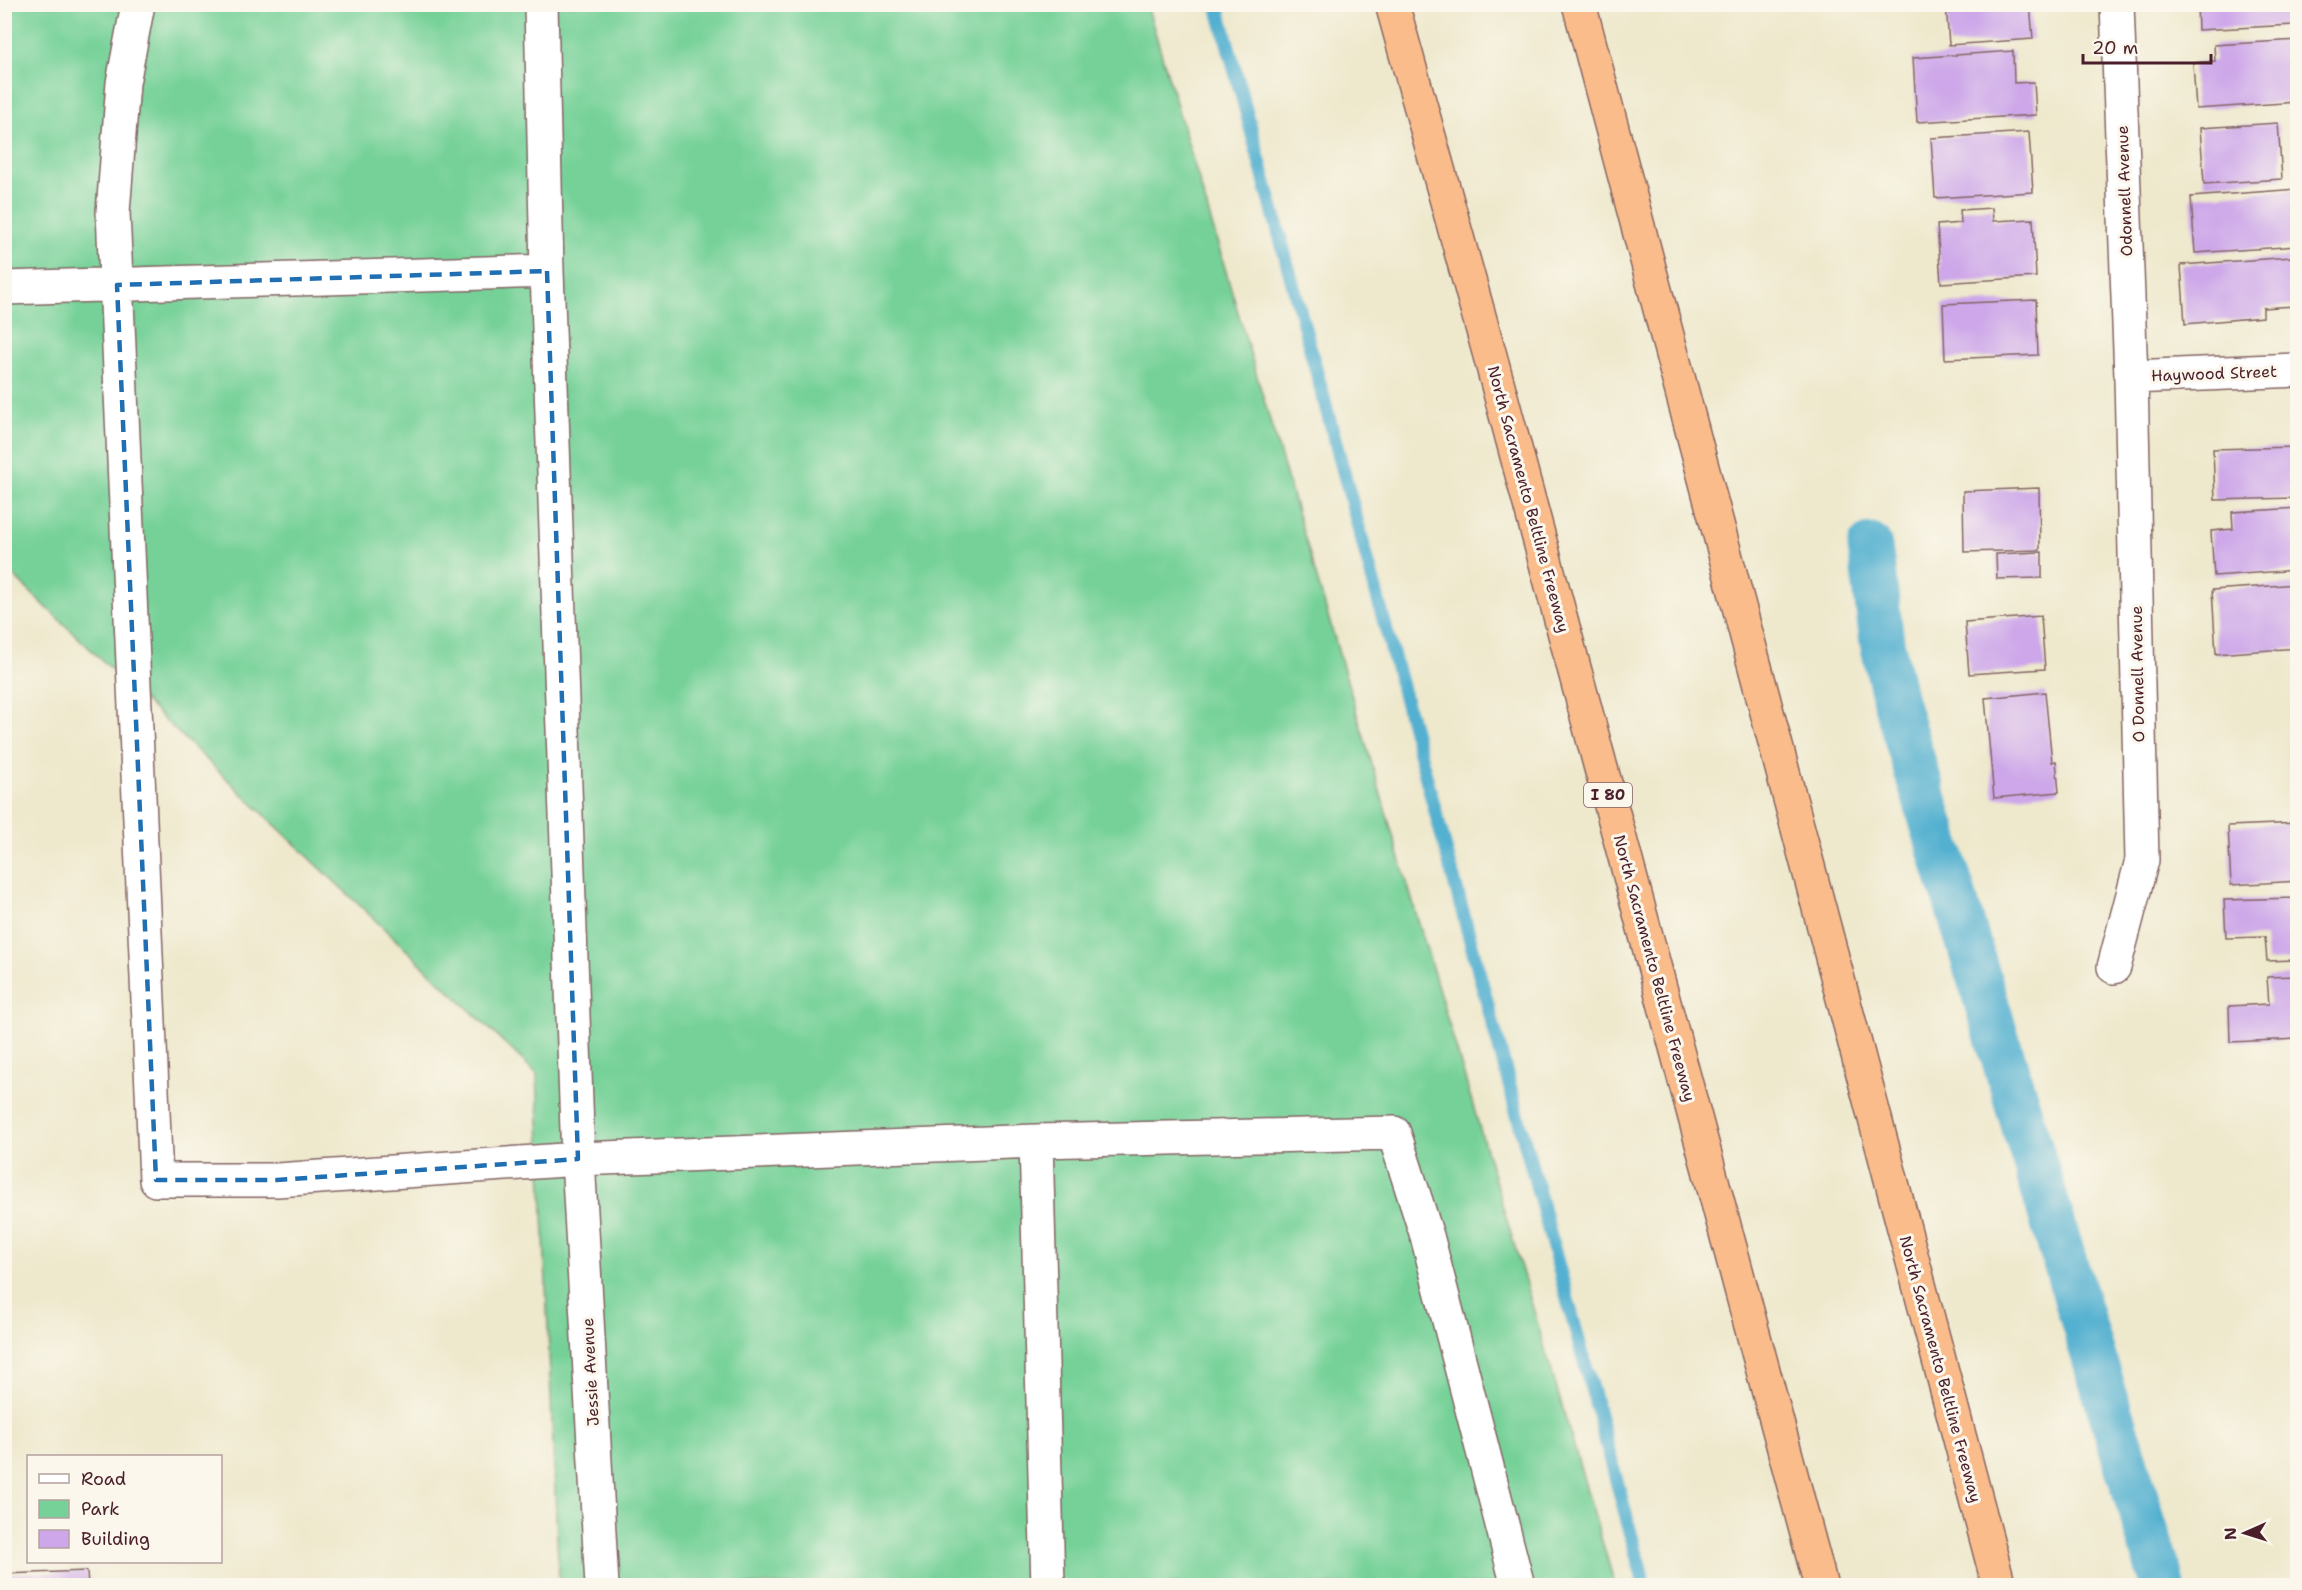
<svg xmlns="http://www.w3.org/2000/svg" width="2302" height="1590" viewBox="0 0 2302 1590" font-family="'Shantell Sans',sans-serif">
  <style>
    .green { fill: #76d198; stroke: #607862; stroke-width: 1.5 }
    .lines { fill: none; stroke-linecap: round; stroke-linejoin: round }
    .stream { stroke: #52b0d0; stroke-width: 14 }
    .canal { stroke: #52b0d0; stroke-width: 45 }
    .building { fill: #cda7e9 }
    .minor-casing { stroke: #836563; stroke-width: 36 }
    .motorway-casing { stroke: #836563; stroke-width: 36 }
    .minor { stroke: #fff; stroke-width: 33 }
    .motorway { stroke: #fabc8b; stroke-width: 33 }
    .marked { fill: none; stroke: #1f6fb2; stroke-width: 4.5; stroke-dasharray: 12 8; stroke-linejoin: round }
    .labels { text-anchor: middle; stroke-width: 6; stroke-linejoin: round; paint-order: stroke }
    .shield { fill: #fbf7ec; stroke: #7f6065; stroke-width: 1.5 }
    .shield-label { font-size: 15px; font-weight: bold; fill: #4a1f2b }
    .street-label { font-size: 16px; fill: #4a1f2b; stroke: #fbf7ec }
  </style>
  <rect width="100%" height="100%" fill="#fbf7ec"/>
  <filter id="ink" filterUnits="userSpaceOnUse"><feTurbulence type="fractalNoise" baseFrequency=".0167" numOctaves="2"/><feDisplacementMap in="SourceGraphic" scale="12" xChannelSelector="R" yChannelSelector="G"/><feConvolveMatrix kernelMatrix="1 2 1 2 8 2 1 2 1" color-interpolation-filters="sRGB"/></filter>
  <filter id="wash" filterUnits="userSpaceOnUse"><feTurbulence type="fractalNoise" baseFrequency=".008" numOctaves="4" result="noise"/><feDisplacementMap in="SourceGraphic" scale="24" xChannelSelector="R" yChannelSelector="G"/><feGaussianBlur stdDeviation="1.35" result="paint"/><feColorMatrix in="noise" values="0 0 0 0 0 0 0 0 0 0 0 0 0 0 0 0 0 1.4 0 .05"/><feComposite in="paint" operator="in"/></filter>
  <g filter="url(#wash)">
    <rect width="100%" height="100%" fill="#eee8cc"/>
    <path class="green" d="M4,5H1147L1615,1585H559L537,1074L5,568Z"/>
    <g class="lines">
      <path class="stream" d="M1217,4L1645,1586"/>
      <path class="canal" d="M1870,546L1882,642L1895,701L2163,1586"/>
    </g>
    <g id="blocks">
      <path class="building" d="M1946,4H2030L2033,39L1949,45Z
        M2197,4H2292L2294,25L2198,30Z
        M2298,40V102L2196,109L2193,63L2215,61L2214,45Z
        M2013,51L2014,83L2034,82L2036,115L1917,122L1913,58Z
        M2278,123L2282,179L2204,184L2200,128Z
        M2029,132L2033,192L1935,198L1931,138Z
        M2297,189L2298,246L2195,253L2191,197Z
        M1992,208L1993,221L2033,219L2036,277L1941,283L1937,225L1961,223L1960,210Z
        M2292,257L2296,306L2263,308V317L2185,324L2181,265Z
        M2036,300L2038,355L1945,359L1943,304Z
        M2298,447V498L2215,500L2213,449Z
        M2039,488L2040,550L1964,552L1963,491Z
        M2298,508V570L2214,576L2211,531L2233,529L2232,512Z
        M2042,552V578L1997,579L1996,554Z
        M2298,584V648L2216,654L2212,590Z
        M2041,616L2045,669L1969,674L1965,622Z
        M2045,692L2052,762L2056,761L2059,792L1994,798L1985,698Z
        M2298,823V881L2231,885L2228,826Z
        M2298,898V960L2267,961L2265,937L2226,938L2224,900Z
        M2298,976V1039L2230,1042L2229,1006L2269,1004L2267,977Z
        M87,1571L88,1586H4V1574Z"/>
    </g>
  </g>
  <g filter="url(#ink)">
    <use href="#blocks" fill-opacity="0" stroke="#836563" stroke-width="1.5"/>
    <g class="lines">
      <defs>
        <path id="minor" d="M138,4L123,83L113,212L156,1180H277L578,1159L547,271L541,4
          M4,288L547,271
          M2131,377L2298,370
          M2114,967L2142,860L2131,377L2117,4
          M1036,1141L1048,1586
          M602,1586L578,1159L1036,1141L1394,1133L1427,1236L1518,1586"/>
        <path id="motorway" d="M1392,4L1489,352L1821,1586
          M1579,4L1999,1586"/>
      </defs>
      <use href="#minor" class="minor-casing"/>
      <use href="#motorway" class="motorway-casing"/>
      <use href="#minor" class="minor"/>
      <use href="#motorway" class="motorway"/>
    </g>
  </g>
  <path class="marked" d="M547,271L578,1159L277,1180H156L117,285Z"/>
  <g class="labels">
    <rect class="shield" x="1584" y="783" width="48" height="24" rx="4.5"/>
    <g class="shield-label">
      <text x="1608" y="800">I 80</text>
    </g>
    <g class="street-label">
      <text transform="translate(2124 191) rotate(-92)" y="6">Odonnell Avenue</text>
      <text transform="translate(2214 373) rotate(-2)" y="6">Haywood Street</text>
      <text transform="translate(1529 499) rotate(75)" y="6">North Sacramento Beltline Freeway</text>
      <text transform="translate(2137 674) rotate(-91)" y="6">O Donnell Avenue</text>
      <text transform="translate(1655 968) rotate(75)" y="6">North Sacramento Beltline Freeway</text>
      <text transform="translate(1941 1369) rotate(75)" y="6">North Sacramento Beltline Freeway</text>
      <text transform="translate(590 1372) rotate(-93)" y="6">Jessie Avenue</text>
    </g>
  </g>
  <rect width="2302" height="1590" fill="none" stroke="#fbf7ec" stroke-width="24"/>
  <rect x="27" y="1455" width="195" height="108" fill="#fbf7ec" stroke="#b4a19f" stroke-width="1.5"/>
  <rect x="39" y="1474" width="30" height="9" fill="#ffffff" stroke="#b4a19f" stroke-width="1.5"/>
  <text x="81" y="1485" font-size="18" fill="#4a1f2b">Road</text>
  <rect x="39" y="1500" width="30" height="18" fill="#76d198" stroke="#b4a19f" stroke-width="1.5"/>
  <text x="81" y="1515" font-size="18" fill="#4a1f2b">Park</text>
  <rect x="39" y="1530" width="30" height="18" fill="#cda7e9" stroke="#b4a19f" stroke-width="1.5"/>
  <text x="81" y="1545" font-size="18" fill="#4a1f2b">Building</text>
  <g transform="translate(2245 1533) rotate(267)" stroke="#fbf7ec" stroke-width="4.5" paint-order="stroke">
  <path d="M0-4.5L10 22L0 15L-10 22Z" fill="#4a1f2b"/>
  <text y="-9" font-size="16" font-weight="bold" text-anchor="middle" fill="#4a1f2b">N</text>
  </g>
  <path d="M2083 54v9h128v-9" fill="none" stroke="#4a1f2b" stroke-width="3"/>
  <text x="2092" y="54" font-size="18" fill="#4a1f2b" stroke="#fbf7ec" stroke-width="4.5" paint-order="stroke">20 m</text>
</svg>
